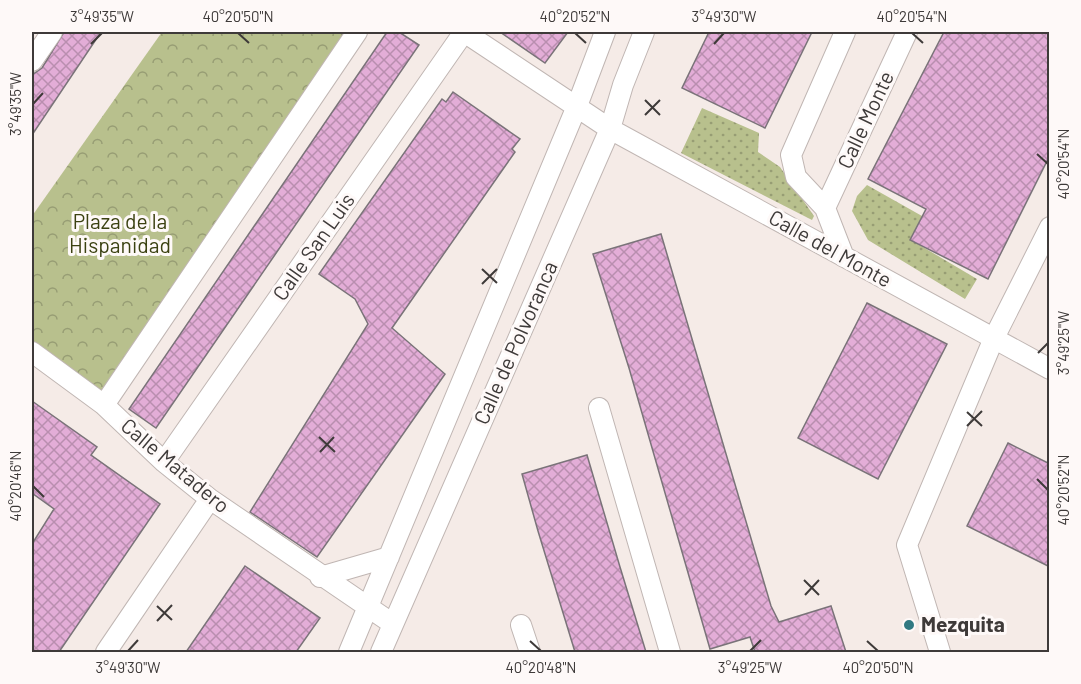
<svg xmlns="http://www.w3.org/2000/svg" width="1081" height="684" viewBox="0 0 1081 684" font-family="Barlow,sans-serif">
  <style>
    .grass { fill: url(#grass-dots) }
    .forest { fill: url(#forest-crowns) }
    .building { fill: url(#building-cross-hatch); stroke: #7a7379; stroke-width: 1.5 }
    .lines { fill: none; stroke-linecap: round; stroke-linejoin: round }
    .minor-casing { stroke: #c0b6b3; stroke-width: 22 }
    .minor { stroke: #fff; stroke-width: 20 }
    .ticks { fill: none; stroke: #3e3a39; stroke-width: 2 }
    .poi-dot { fill: #317982; stroke: #fef9f8; stroke-width: 2 }
    .labels { text-anchor: middle; stroke-width: 6; stroke-linejoin: round; paint-order: stroke }
    .street-label { font-size: 21px; fill: #3e3a39; stroke: #fef9f8 }
    .park-label { font-size: 21px; fill: #3b4111; stroke: #fef9f8 }
    .poi-label { font-size: 21px; font-weight: bold; fill: #3e3a39; stroke: #fef9f8; text-anchor: start }
    .neatline { fill: none; stroke: #3e3a39; stroke-width: 2 }
    .ticks-label { font-size: 15px; text-anchor: middle; fill: #3e3a39 }
  </style>
  <defs>
    <pattern id="grass-dots" width="8" height="8" patternUnits="userSpaceOnUse" patternTransform="scale(1.5)"><rect width="8" height="8" fill="#b8c08d"/><path d="M2 2h.1M6 6h.1" fill="none" stroke="#979d74" stroke-width="1.8" stroke-linecap="round"/></pattern>
    <pattern id="forest-crowns" width="20" height="18" patternUnits="userSpaceOnUse" patternTransform="scale(1.5)"><rect width="20" height="18" fill="#b8c08d"/><path d="M2 6a3 3 0 1 1 6 0M12 15a3 3 0 1 1 6 0" fill="none" stroke="#979d74"/></pattern>
    <pattern id="building-cross-hatch" width="8" height="8" patternUnits="userSpaceOnUse" patternTransform="scale(1.5)"><rect width="8" height="8" fill="#e3add7"/><path d="M0 0l8 8M0 8l8-8" fill="none" stroke="#b98eaf"/></pattern>
  </defs>
  <rect width="100%" height="100%" fill="#f5ebe7"/>
  <path class="grass" d="M702,108L759,133L758,152L780,167L814,216L812,220L681,153Z
    M867,185L922,216L911,240L977,279L965,299L868,240L852,211L857,196Z"/>
  <path class="forest" d="M162,32H357L104,405L32,352V216Z"/>
  <path class="building" d="M64,32H101L32,135V75L42,68Z
    M387,32H399L419,45L156,428L129,409Z
    M500,32H568L545,63Z
    M709,32H812L765,128L682,88Z
    M944,32H1050V155L988,279L910,240L926,209L868,179Z
    M453,92L520,139L512,149L515,152L392,328L445,374L317,557L250,512L368,324L355,299L319,274L442,99L446,102Z
    M661,234L771,606L779,622L831,606L846,652H755L750,637L710,649L629,368L593,254Z
    M867,303L947,344L878,479L798,438Z
    M32,401L97,447L91,455L160,504L59,652H32V544L54,509L32,493Z
    M1008,443L1050,464V567L967,526Z
    M587,455L620,567L646,652H575L538,531L522,474Z
    M245,566L320,618L296,652H186Z"/>
  <g class="lines">
    <defs>
      <path id="minor" d="M464,32L610,129L1050,369
        M32,61L52,32
        M825,208L907,32
        M844,257L825,208L796,177L791,155L845,32
        M32,352L104,405L164,462L210,499L393,624
        M104,405L357,32
        M599,408L670,652
        M164,462L464,32
        M320,577L389,557
        M521,625L530,652
        M106,652L210,499
        M349,652L577,106L605,32
        M381,652L610,129L623,85L644,32
        M940,652L907,545L994,338L1050,227"/>
    </defs>
    <use href="#minor" class="minor-casing"/>
    <use href="#minor" class="minor"/>
  </g>
  <path class="ticks" d="M238,33L249,43M575,33L586,43M912,33L923,43M91,44L102,33M714,44L724,33M645,100L660,115M33,104L43,93M645,115L660,100M1037,154L1048,164M482,269L497,283M482,284L497,269M1038,353L1048,343M967,412L982,426M967,426L982,411M319,437L335,452M320,452L334,437M1037,479L1048,490M33,486L44,497M804,580L819,595M805,595L819,580M157,606L172,620M157,621L172,605M530,641L541,651M867,641L878,651M128,651L138,640M750,651L761,640"/>
  <circle class="poi-dot" cx="909" cy="625" r="6"/>
  <g class="labels">
    <g class="street-label">
      <text transform="translate(866 120) rotate(-65)" y="7">Calle Monte</text>
      <text transform="translate(314 247) rotate(-55)" y="7">Calle San Luis</text>
      <text transform="translate(830 249) rotate(29)" y="7">Calle del Monte</text>
      <text transform="translate(516 343) rotate(-66)" y="7">Calle de Polvoranca</text>
      <text transform="translate(175 466) rotate(40)" y="7">Calle Matadero</text>
    </g>
    <g class="park-label">
      <text x="120" y="229">Plaza de la<tspan x="120" dy="24">Hispanidad</tspan></text>
    </g>
    <g class="poi-label">
      <text x="921" y="632">Mezquita</text>
    </g>
  </g>
  <rect width="1081" height="684" fill="none" stroke="#fef9f8" stroke-width="66"/>
  <rect x="33" y="33" width="1015" height="618" class="neatline"/>
  <g class="ticks-label">
    <text x="102" y="22">3°49'35"W</text>
    <text x="238" y="22">40°20'50"N</text>
    <text x="575" y="22">40°20'52"N</text>
    <text x="724" y="22">3°49'30"W</text>
    <text x="912" y="22">40°20'54"N</text>
    <text transform="translate(16 104) rotate(-90)" y="5">3°49'35"W</text>
    <text transform="translate(1064 164) rotate(-90)" y="5">40°20'54"N</text>
    <text transform="translate(1064 343) rotate(-90)" y="5">3°49'25"W</text>
    <text transform="translate(16 486) rotate(-90)" y="5">40°20'46"N</text>
    <text transform="translate(1064 490) rotate(-90)" y="5">40°20'52"N</text>
    <text x="128" y="673">3°49'30"W</text>
    <text x="541" y="673">40°20'48"N</text>
    <text x="750" y="673">3°49'25"W</text>
    <text x="878" y="673">40°20'50"N</text>
  </g>
</svg>
